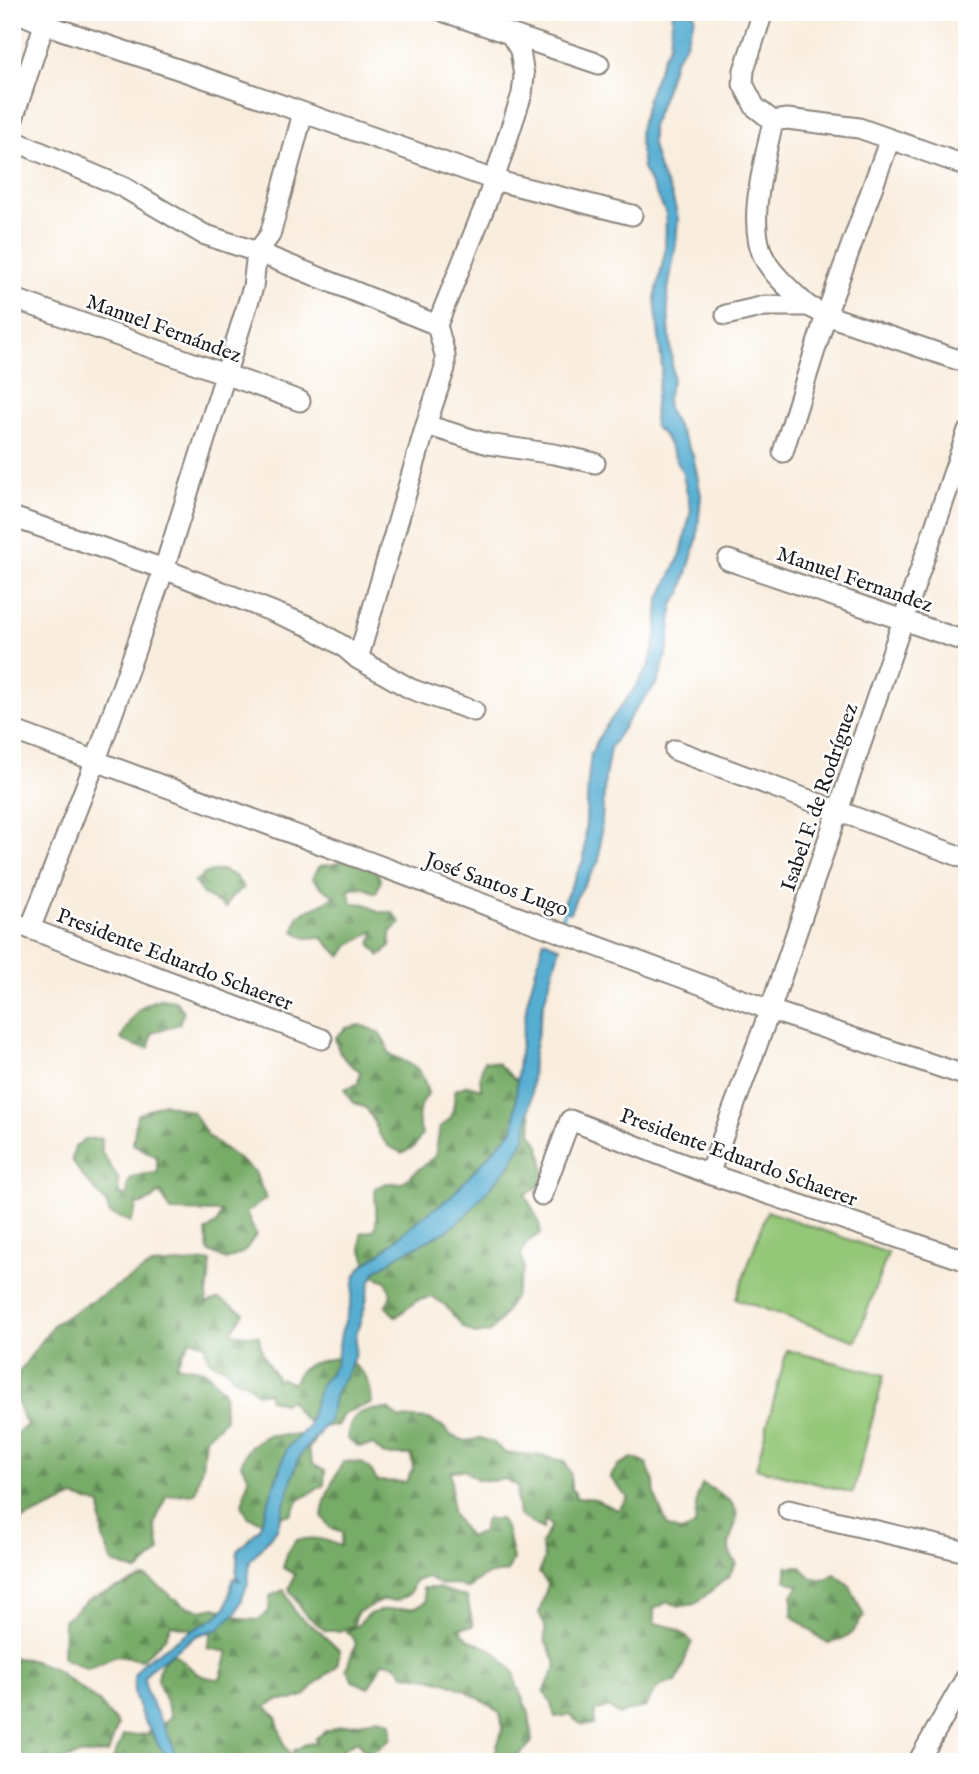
<svg xmlns="http://www.w3.org/2000/svg" width="979" height="1774" viewBox="0 0 979 1774" font-family="'IM FELL English',serif">
  <style>
    .green { fill: #94c778; stroke: #58724a; stroke-width: 2 }
    .forest { fill: url(#forest-firs); stroke: #4a6442; stroke-width: 2 }
    .water { fill: #54add2; stroke: #386477; stroke-width: 2 }
    .lines { fill: none; stroke-linecap: round; stroke-linejoin: round }
    .stream { stroke: #54add2; stroke-width: 4.5 }
    .minor-casing { stroke: #8a847d; stroke-width: 23 }
    .minor { stroke: #fff; stroke-width: 19 }
    .labels { text-anchor: middle; stroke-width: 5; stroke-linejoin: round; paint-order: stroke }
    .street-label { font-size: 21px; fill: #1c1c1c; stroke: #fff }
  </style>
  <defs>
    <pattern id="forest-firs" width="22" height="20" patternUnits="userSpaceOnUse" patternTransform="scale(1.75)"><rect width="22" height="20" fill="#77ac68"/><path d="M5 1l3.5 6h-7zM16 11l3.5 6h-7z" fill="#618b55"/></pattern>
  </defs>
  <rect width="100%" height="100%" fill="#fff"/>
  <filter id="ink" filterUnits="userSpaceOnUse"><feTurbulence type="fractalNoise" baseFrequency=".0143" numOctaves="2"/><feDisplacementMap in="SourceGraphic" scale="14" xChannelSelector="R" yChannelSelector="G"/><feConvolveMatrix kernelMatrix="1 2 1 2 8 2 1 2 1" color-interpolation-filters="sRGB"/></filter>
  <filter id="wash" filterUnits="userSpaceOnUse"><feTurbulence type="fractalNoise" baseFrequency=".00686" numOctaves="4" result="noise"/><feDisplacementMap in="SourceGraphic" scale="28" xChannelSelector="R" yChannelSelector="G"/><feGaussianBlur stdDeviation="1.57" result="paint"/><feColorMatrix in="noise" values="0 0 0 0 0 0 0 0 0 0 0 0 0 0 0 0 0 1.4 0 .05"/><feComposite in="paint" operator="in"/></filter>
  <g filter="url(#wash)">
    <rect width="100%" height="100%" fill="#f9edde"/>
    <path class="green" d="M767,1211L888,1253L856,1341L736,1299Z
      M787,1350L884,1375L853,1493L756,1468Z"/>
    <path class="forest" d="M348,859L374,867L381,880L376,893L362,887L348,889L352,903L366,904L378,912H392L401,923L391,931L390,946L380,956L371,945L374,931L349,945L341,957L321,937L306,938L294,931L298,916C310,908 323,905 334,896L322,888L312,878L320,866L334,864Z
      M222,870L235,876L244,888L232,896L225,908L203,894L194,882L206,873Z
      M160,999L175,1001L184,1011L179,1024L152,1033L149,1048L135,1046L121,1039C130,1018 138,1005 160,999Z
      M360,1025C379,1031 385,1035 389,1054C414,1066 422,1065 428,1094C417,1109 416,1117 422,1134L414,1147L402,1153L388,1146L379,1134L374,1121L366,1108L352,1102L344,1089L358,1084L360,1071C345,1061 339,1056 335,1038L346,1028Z
      M484,1061L497,1063L518,1082L532,1118L531,1133L540,1146L545,1175L538,1188L525,1194C532,1210 539,1216 541,1234L528,1241L521,1254L524,1268L515,1295L500,1321L490,1332L475,1334L463,1327L445,1305L433,1297L418,1300L396,1317L386,1307L391,1294L386,1281L371,1275L361,1248V1233L375,1230C378,1216 375,1203 375,1188L387,1183H402L435,1156L440,1127L451,1118L454,1104L455,1090L468,1085L481,1089L480,1075Z
      M163,1103L193,1112L208,1136L255,1172L266,1199L246,1213L256,1235L244,1252L226,1260L208,1251L206,1231L217,1223L222,1212L171,1211L160,1192L152,1200L139,1205L136,1203V1209L131,1222L110,1214C108,1209 107,1203 103,1199C92,1186 79,1175 72,1159L75,1146L87,1139L102,1138V1153L118,1178L119,1193L117,1195H128C124,1172 141,1175 157,1173V1157L133,1144L137,1115Z
      M211,1261L206,1304L219,1299L244,1313L231,1332L238,1334L259,1336C261,1353 266,1363 276,1376L275,1381L281,1378L293,1384L299,1372L310,1364L338,1357L351,1362L365,1375L370,1388L372,1403L344,1413L337,1426C313,1428 301,1422 291,1400L282,1403L269,1399V1392L258,1394L248,1384L234,1378L225,1367L211,1362L205,1349L207,1345L191,1339L176,1365L204,1370L224,1391L225,1420L205,1438L202,1466L195,1493L166,1496L155,1523L160,1551L138,1572L112,1562L102,1535L101,1505L74,1497L22,1520L12,1513V1437L27,1425L16,1400L19,1372L54,1324L152,1265Z
      M389,1409L399,1419L414,1418L429,1419L442,1426L452,1436L466,1441L481,1438L494,1443L505,1453L535,1455L564,1461L571,1474V1489L575,1493L576,1498H591L618,1510L628,1498L610,1477L619,1465L632,1458L646,1463L654,1482L655,1496L668,1527L682,1532L695,1526L697,1497L702,1484C710,1488 719,1492 726,1498C749,1517 728,1529 729,1549C730,1554 733,1559 736,1563L729,1576L695,1604L681,1606L667,1602L654,1609V1623C671,1626 679,1628 692,1642C684,1657 685,1667 676,1682C657,1684 654,1690 646,1707L631,1710L619,1715L608,1707L595,1711L594,1725L581,1724L569,1715L555,1717L551,1704L544,1691L557,1665L545,1640V1626L539,1613L548,1584L539,1573L544,1559L541,1544L551,1526L545,1519L543,1529L531,1523L519,1515L517,1500L518,1486L505,1479L490,1481L477,1479L464,1470L451,1471L452,1513L469,1537L482,1533L486,1519H500L507,1531L513,1560L507,1572C488,1574 480,1575 468,1589L455,1584L440,1585L428,1577L415,1581L409,1594L397,1601L383,1600L358,1612L353,1626L340,1631H326L304,1613L289,1589L295,1574L283,1568L287,1554L296,1540C316,1537 323,1538 340,1546L343,1532L330,1528L322,1516C325,1495 333,1480 343,1462C363,1460 368,1464 377,1481L406,1482L413,1469L411,1455H384L373,1445L359,1447L347,1439C351,1410 362,1410 389,1409Z
      M268,1435H318L308,1450L313,1464L325,1471L324,1485L299,1500L291,1514L262,1522L248,1517L242,1505L249,1477L241,1465C246,1447 252,1444 268,1435Z
      M800,1566L810,1577L824,1580L835,1574L850,1586L864,1616L849,1636L828,1644L792,1616V1595L799,1586L786,1581V1567Z
      M146,1577L171,1595V1599L175,1598L186,1606L201,1610L215,1607L243,1619L258,1620L269,1611L270,1596L284,1590L296,1614L319,1631L340,1651L337,1666L315,1684L306,1695L292,1700H278L266,1706L276,1717L284,1745L295,1759L293,1751L306,1744L317,1743L315,1739L326,1731L340,1726L364,1722L378,1718L391,1723V1738L379,1748L366,1753L358,1741C347,1746 338,1750 335,1762H112L123,1736L147,1734L171,1717C165,1690 144,1676 172,1653C195,1666 188,1677 220,1679L228,1652L207,1648L212,1633L171,1625L165,1638L142,1660L116,1656L88,1669L63,1658L64,1620L89,1599Z
      M423,1588H437L467,1597L473,1626L459,1628L468,1639L494,1651L514,1672L517,1686L529,1713L532,1742C519,1757 513,1761 494,1756L503,1728L500,1713C469,1690 444,1677 405,1675L395,1664L382,1662L376,1675L368,1688L353,1681L346,1669L356,1643L347,1631L359,1624L369,1614L383,1610L414,1608L426,1602Z
      M12,1658L28,1659L53,1668L100,1703L118,1725L108,1753L78,1755L56,1762H12Z"/>
    <path class="water" d="M673,12H694L695,18L685,45L674,61L669,79L652,127V145L659,170L672,195L678,218L676,244L667,296L673,378L667,398L668,410L693,455L701,495L697,539L681,593L673,605L668,649L658,682L636,708L610,748L605,778L599,861L576,898L570,913L560,909L584,859L588,781L591,753L603,730L634,689L650,664L657,632L659,600L681,554L691,510L682,471L665,437L654,426L655,401L662,369L655,298L665,252L666,213L643,169L639,133L649,94L664,55L670,44Z
      M544,940L560,947L543,1006L533,1058L531,1100L525,1138L510,1165L466,1215L447,1231L401,1254L376,1271L370,1283L365,1306L356,1335L355,1354L348,1372L335,1393L329,1421L304,1450L297,1462L277,1529L250,1561L248,1583L237,1612L219,1629L198,1635L150,1669L144,1678L147,1694L173,1745L175,1762H163L165,1755L142,1717L134,1693V1675L145,1661L187,1633L216,1617L227,1606L233,1578L241,1581L236,1577L238,1550L259,1529L287,1448L307,1428L320,1386L336,1364L341,1333L350,1307L355,1277L361,1267L381,1253L413,1224L450,1197L514,1128L518,1067L527,1002Z"/>
    <g class="lines">
      <path class="stream" d="M557,927L567,907"/>
    </g>
  </g>
  <g filter="url(#ink)">
    <g class="lines">
      <defs>
        <path id="minor" d="M17,12L44,24L225,85L494,180L632,215
          M445,12L599,64
          M763,12L744,70L743,84L755,107L773,121L787,119L859,128L967,166
          M773,121C765,160 744,228 767,263C777,279 794,293 808,306
          M12,122L48,13
          M12,140L123,187L203,234L257,252L437,325
          M12,298L300,401
          M726,315L765,306H808L826,315L967,363
          M426,425L488,444L554,454L595,463
          M783,452L826,315L890,139
          M12,517L164,569L309,626L343,646L358,659L411,689L474,711
          M728,560L967,642
          M358,659L426,425L445,368V355L437,325L487,201L522,94L524,76L520,50L510,34
          M12,730L770,1010L967,1076
          M675,750L967,859
          M12,922L322,1039
          M30,929L96,760L164,569L253,287L257,252L270,235L303,113
          M709,1174L770,1010L967,433
          M542,1195L570,1120L709,1174L967,1261
          M788,1510L967,1552
          M918,1762L967,1676"/>
      </defs>
      <use href="#minor" class="minor-casing"/>
      <use href="#minor" class="minor"/>
    </g>
  </g>
  <g class="labels">
    <g class="street-label">
      <text transform="translate(164 328) rotate(20)" y="7">Manuel Fernández</text>
      <text transform="translate(855 579) rotate(19)" y="7">Manuel Fernandez</text>
      <text transform="translate(819 797) rotate(-71)" y="7">Isabel F. de Rodríguez</text>
      <text transform="translate(497 884) rotate(20)" y="7">José Santos Lugo</text>
      <text transform="translate(175 959) rotate(21)" y="7">Presidente Eduardo Schaerer</text>
      <text transform="translate(739 1157) rotate(20)" y="7">Presidente Eduardo Schaerer</text>
    </g>
  </g>
  <rect width="979" height="1774" fill="none" stroke="#fff" stroke-width="42"/>
</svg>
